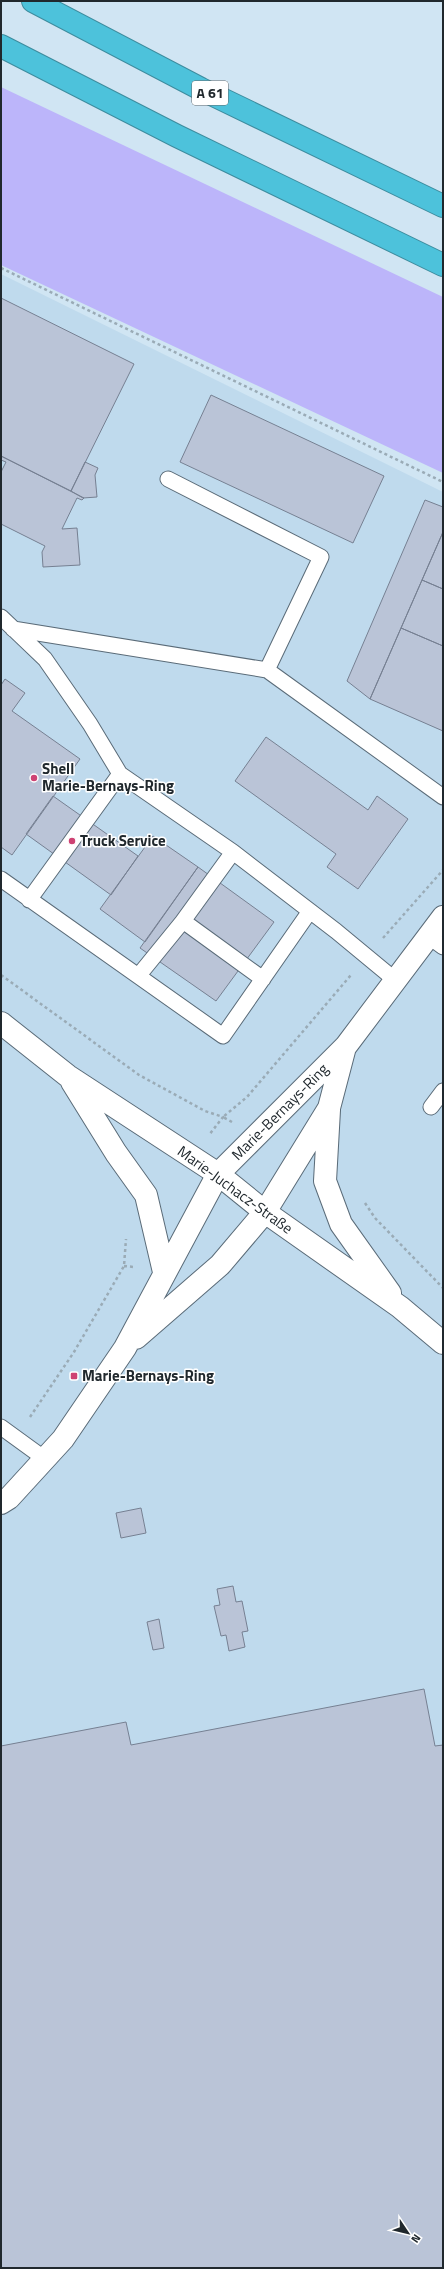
<svg xmlns="http://www.w3.org/2000/svg" width="444" height="2269" viewBox="0 0 444 2269" font-family="'Titillium Web',sans-serif">
  <style>
    .built { fill: #bfdaed }
    .green { fill: #bcb5fa }
    .building { fill: #bac4d7; stroke: #768092 }
    .lines { fill: none; stroke-linecap: round; stroke-linejoin: round }
    .service-casing { stroke: #5a6b78; stroke-width: 17 }
    .minor-casing { stroke: #5a6b78; stroke-width: 24 }
    .motorway-casing { stroke: #3d8c9e; stroke-width: 24 }
    .path { stroke: #9aabb6; stroke-width: 2.5; stroke-dasharray: 3 3; stroke-linecap: butt }
    .service { stroke: #fff; stroke-width: 15 }
    .minor { stroke: #fff; stroke-width: 22 }
    .motorway { stroke: #4dc2db; stroke-width: 22 }
    .poi-dot { fill: #ce4273; stroke: #fff; stroke-width: 1.5 }
    .labels { text-anchor: middle; stroke-width: 3; stroke-linejoin: round; paint-order: stroke }
    .shield { fill: #fff; stroke: #63686c; stroke-width: 1 }
    .shield-label { font-size: 14px; font-weight: bold; fill: #20282d }
    .poi-label { font-size: 15px; font-weight: bold; fill: #20282d; stroke: #fff; text-anchor: start }
    .street-label { font-size: 15px; fill: #20282d; stroke: #fff }
  </style>
  <rect width="100%" height="100%" fill="#d0e5f3"/>
  <path class="built" d="M1,274L443,492V2268H1Z"/>
  <path class="green" d="M1,87L443,297V473L1,265Z"/>
  <path class="building" d="M1,298L134,364L71,491L1,456Z
    M211,395L384,476L353,543L180,462Z
    M1,456L84,498L82,500L77,498L62,529L77,528L80,565L43,567L42,552L45,546L1,524V472L6,462L1,460Z
    M85,462L98,468L95,475L97,497L83,498L71,491Z
    M425,500L443,507V532L370,699L347,681Z
    M443,532V589L422,580Z
    M422,580L443,589V646L401,628Z
    M401,628L443,646V731L370,699Z
    M5,679L25,693L12,711L80,759L12,855L1,847V685Z
    M266,737L368,810L377,796L408,819L358,889L327,867L336,854L235,781Z
    M53,796L138,856L111,895L26,834Z
    M153,836L198,867L145,942L100,909Z
    M198,867L274,922L216,1001L140,948Z
    M141,1508L146,1533L121,1538L116,1513Z
    M233,1586L236,1602L242,1601L248,1631L242,1632L245,1647L229,1651L226,1635L221,1636L214,1606L220,1605L217,1589Z
    M159,1619L164,1648L153,1650L147,1622Z
    M424,1689L435,1746L443,1745V2268H1V1746L126,1722L131,1745Z"/>
  <g class="lines">
    <defs>
      <path id="service" d="M168,479L321,557L267,670
        M1,617L45,659L90,724L120,774L233,852L336,931L394,979
        M13,629L267,670L443,797
        M1,879L223,1036L310,911
        M29,900L120,774
        M183,921L263,979
        M428,936L443,947
        M139,975L183,921L233,852
        M431,1107L443,1091
        M1,1427L45,1459"/>
      <path id="minor" d="M1,1023L68,1076L218,1174L265,1212L400,1307L443,1343
        M72,1082L116,1153L146,1195L164,1272
        M329,1110L325,1181L341,1224L390,1293
        M136,1338L220,1265L265,1212L329,1108L345,1047
        M1,1503L9,1498L63,1439L125,1348L218,1174L346,1046L443,917"/>
      <path id="motorway" d="M33,1L201,89L443,206
        M1,46L177,136L443,265"/>
    </defs>
    <use href="#service" class="service-casing"/>
    <use href="#minor" class="minor-casing"/>
    <use href="#motorway" class="motorway-casing"/>
    <path class="path" d="M1,268L443,482
      M383,938L443,870
      M1,975L139,1075L205,1111L223,1117L209,1135
      M232,1122L223,1117L247,1097L351,975
      M365,1203L375,1218L443,1288
      M124,1266L134,1267
      M30,1417L74,1352L124,1266L126,1239"/>
    <use href="#service" class="service"/>
    <use href="#minor" class="minor"/>
    <use href="#motorway" class="motorway"/>
  </g>
  <g class="poi-dot">
    <circle cx="34" cy="778" r="4"/>
    <circle cx="72" cy="841" r="4"/>
    <rect x="70" y="1372" width="8" height="8" rx="2"/>
  </g>
  <g class="labels">
    <rect class="shield" x="192" y="81" width="36" height="24" rx="3"/>
    <g class="shield-label">
      <text x="210" y="98">A 61</text>
    </g>
    <g class="poi-label">
      <text x="42" y="774">Shell<tspan x="42" dy="17">Marie-Bernays-Ring</tspan></text>
      <text x="80" y="846">Truck Service</text>
      <text x="82" y="1381">Marie-Bernays-Ring</text>
    </g>
    <g class="street-label">
      <text transform="translate(280 1112) rotate(-45)" y="5">Marie-Bernays-Ring</text>
      <text transform="translate(235 1190) rotate(36)" y="5">Marie-Juchacz-Straße</text>
    </g>
  </g>
  <rect width="444" height="2269" fill="none" stroke="#20282d" stroke-width="4"/>
  <g transform="translate(408 2233) rotate(125)" stroke="#ffffff" stroke-width="3" paint-order="stroke">
  <path d="M0-3L7 15L0 10L-7 15Z" fill="#20282d"/>
  <text y="-6" font-size="11" font-weight="bold" text-anchor="middle" fill="#20282d">N</text>
  </g>
</svg>
